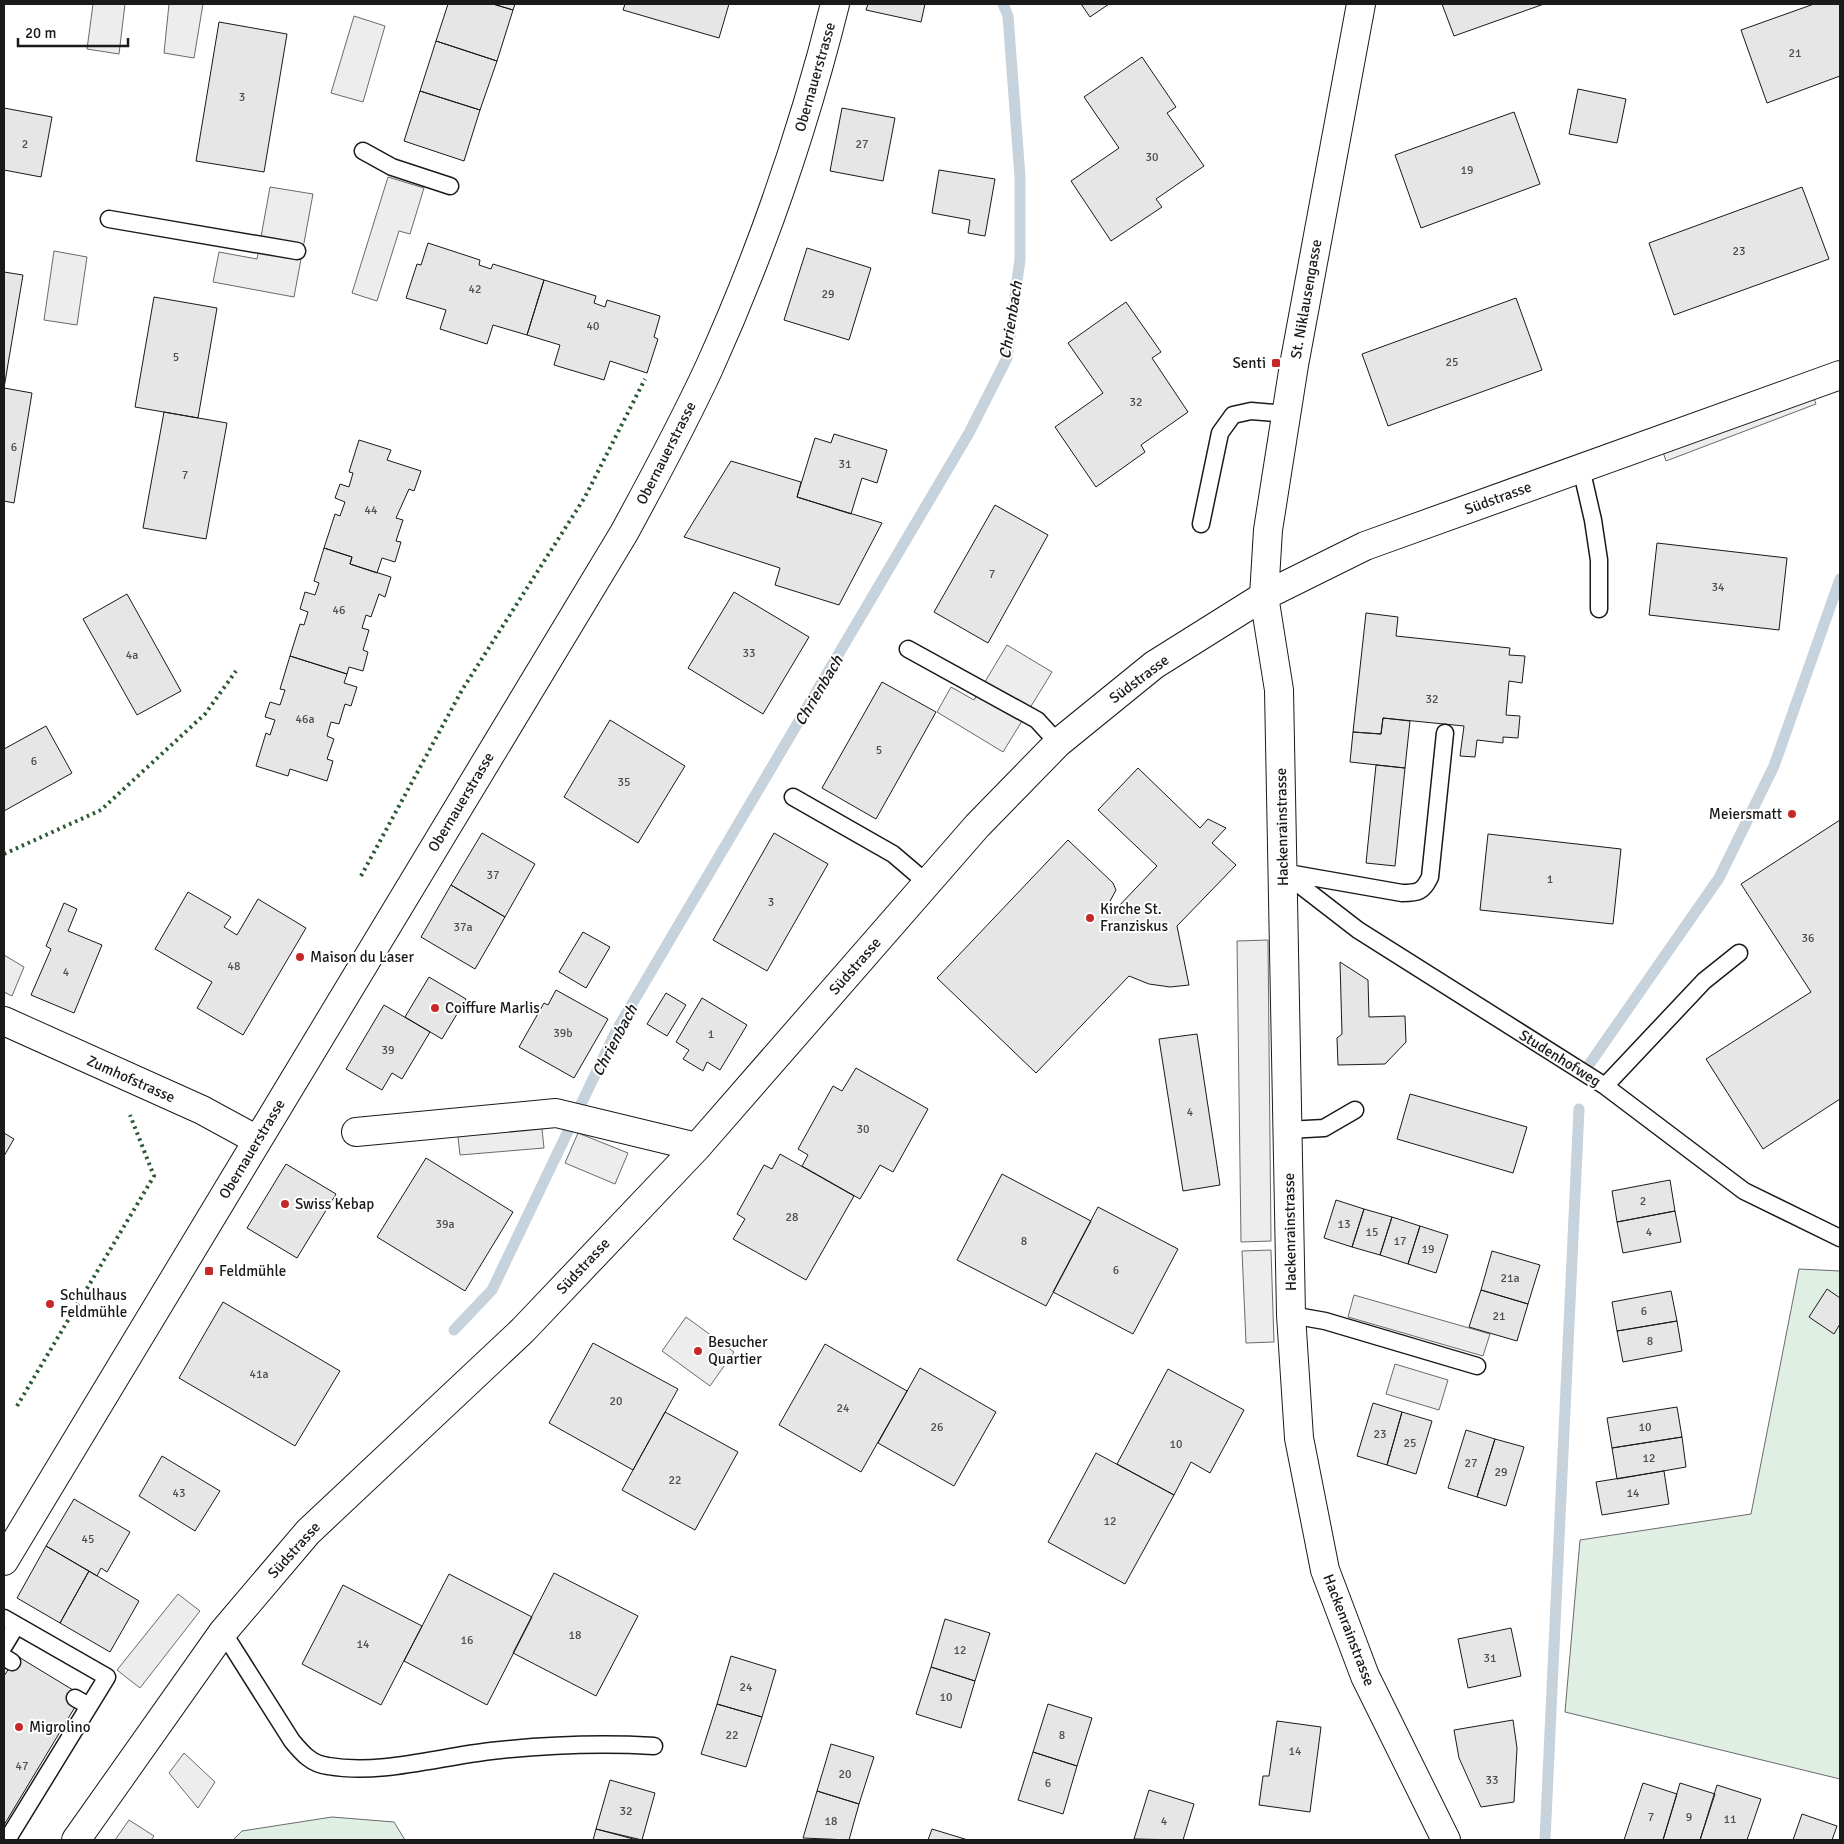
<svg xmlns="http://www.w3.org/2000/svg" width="1844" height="1844" viewBox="0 0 1844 1844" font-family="Signika,sans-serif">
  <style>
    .green { fill: #e0efe3; stroke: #6a6a6a }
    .parking { fill: #ededed; stroke: #6a6a6a }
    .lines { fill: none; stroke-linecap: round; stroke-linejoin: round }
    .stream { stroke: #c6d2dc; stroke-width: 11 }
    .building { fill: #e6e6e6; stroke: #1a1a1a }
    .service-casing { stroke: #1a1a1a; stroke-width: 19 }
    .minor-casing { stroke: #1a1a1a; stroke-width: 30 }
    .tertiary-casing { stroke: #1a1a1a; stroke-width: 30 }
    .primary-casing { stroke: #1a1a1a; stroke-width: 30 }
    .service { stroke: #fff; stroke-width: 16 }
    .minor { stroke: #fff; stroke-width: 28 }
    .tertiary { stroke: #fff; stroke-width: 28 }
    .primary { stroke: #fff; stroke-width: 28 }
    .hedge { stroke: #2b5a34; stroke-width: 4; stroke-dasharray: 2.5 4; stroke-linecap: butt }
    .poi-dot { fill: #c62828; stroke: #fff; stroke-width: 2 }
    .labels { text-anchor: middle; stroke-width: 4; stroke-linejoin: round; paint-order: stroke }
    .number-label { font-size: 12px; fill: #4d4d4d }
    .street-label { font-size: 15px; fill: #1a1a1a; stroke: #fff }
    .poi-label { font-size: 15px; fill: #1a1a1a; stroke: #fff; text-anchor: start }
    .water-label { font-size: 16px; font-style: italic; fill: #1a1a1a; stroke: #fff }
  </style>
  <rect width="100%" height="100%" fill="#fff"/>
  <path class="green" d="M1799,1269L1840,1271V1779L1565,1712L1580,1540L1751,1514Z
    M332,1817L394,1822L405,1840H233L242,1831Z"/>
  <path class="parking" d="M93,4H125L119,54L87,49Z
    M169,4H203L194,58L164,53Z
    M354,16L385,26L363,102L331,93Z
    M388,177L424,188L410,234L399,231L377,301L352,293Z
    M270,187L313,194L294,297L213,282L219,252L257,259Z
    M54,251L87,257L77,325L44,320Z
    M1812,393L1816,404L1666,461L1662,449Z
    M1007,645L1052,672L1003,752L937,712L951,687L974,700Z
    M1268,940L1271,1241L1241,1242L1237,941Z
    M4,955L24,967L12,996L4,992Z
    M541,1120L544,1148L460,1155L457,1128Z
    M578,1133L628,1153L615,1184L565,1163Z
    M1271,1250L1274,1342L1246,1343L1242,1251Z
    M1354,1295L1490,1334L1483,1356L1348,1317Z
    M686,1317L734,1352L710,1386L662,1351Z
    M1395,1364L1448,1380L1439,1410L1386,1394Z
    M178,1594L200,1611L140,1688L117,1670Z
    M184,1753L215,1782L198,1808L169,1773Z
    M129,1820L154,1836L151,1840H115Z"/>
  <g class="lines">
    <path class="stream" d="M1586,1069L1719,878L1774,766L1840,579
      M454,1330L492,1290L616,1031L969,433L1007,358L1020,259V177L1008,16L1003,4
      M1545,1840L1579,1109"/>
  </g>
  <path class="building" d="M448,4H493L513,10L497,61L436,41Z
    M493,4H515L513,10Z
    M625,4H729L719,38L623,10Z
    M868,4H925L921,22L866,10Z
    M1081,4H1109L1090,17Z
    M1442,4H1544L1454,36Z
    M1814,4H1840V76L1767,103L1741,30Z
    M219,22L287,34L264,172L196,161Z
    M436,41L497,61L480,110L420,91Z
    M1142,57L1176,107L1167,113L1204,166L1156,199L1162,207L1111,241L1071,181L1119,148L1084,97Z
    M1578,89L1626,99L1617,143L1569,134Z
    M420,91L480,110L464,161L404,141Z
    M4,108L52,117L41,177L4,170Z
    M842,108L895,118L883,181L830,171Z
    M1514,112L1540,184L1421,228L1395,155Z
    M939,170L995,179L985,236L968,233L970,220L932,213Z
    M1802,187L1829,259L1674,315L1649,243Z
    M428,243L480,260L479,265L491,269L493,264L544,280L527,335L493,325L487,344L440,329L446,310L406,298L417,264L421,265Z
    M807,248L871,268L849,340L784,320Z
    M4,272L23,275L4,388Z
    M544,280L596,296L594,303L605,307L607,300L660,316L654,337L658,339L647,373L610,361L604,380L554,365L560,345L527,335Z
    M154,297L217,308L198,418L135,407Z
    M1516,298L1542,370L1388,426L1362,354Z
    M1126,302L1161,352L1152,358L1188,412L1141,445L1145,452L1096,487L1055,427L1103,393L1068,343Z
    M4,388L32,393L14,503L4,501Z
    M164,412L227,423L206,539L143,528Z
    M834,434L887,450L877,483L862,478L851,514L797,497L815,438L831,443Z
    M359,440L391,450L387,460L421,471L414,491L409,489L396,518L403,520L396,541L401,542L395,562L382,558L377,573L350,564L352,557L324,548L335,514L340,516L345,502L335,498L340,484L349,487L353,473L349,472Z
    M731,461L801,482L797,497L882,523L839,605L775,585L780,568L684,537Z
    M995,505L1048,535L988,643L934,612Z
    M1657,543L1787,558L1779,630L1649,615Z
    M324,548L352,557L350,564L391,577L385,597L379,594L371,617L366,615L362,628L369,630L363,650L368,652L363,671L349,667L347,674L290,656L300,624L304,625L308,612L300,609L305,592L315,595L319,583L314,581Z
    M734,592L809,637L763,714L688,668Z
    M127,594L181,691L137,715L83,619Z
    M1366,613L1398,617L1396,636L1510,648L1509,655L1525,656L1522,683L1509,681L1506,715L1520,716L1518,738L1503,737V743L1477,740L1475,757L1460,756L1464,726L1383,718L1381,734L1353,732Z
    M290,656L347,674L344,683L357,687L351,706L345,704L339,724L331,722L327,736L334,739L327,759L333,761L327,781L290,769L288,776L256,766L266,733L270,735L275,720L265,717L270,702L280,705L285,690L280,689Z
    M882,682L936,712L876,819L822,788Z
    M1383,718L1410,721L1405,768L1350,762L1353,732L1381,734Z
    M610,720L685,766L638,843L564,797Z
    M46,726L72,773L4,811V749Z
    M1376,765L1405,768L1395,866L1366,863Z
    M1138,768L1200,828L1208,819L1226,828L1212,843L1236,865L1177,926L1189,985L1170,987L1149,984L1129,976L1036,1073L937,978L1068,840L1113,883L1116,890L1109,903L1116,909L1157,866L1098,810Z
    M1840,820V1099L1763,1149L1706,1059L1811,992L1741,884Z
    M482,833L535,864L505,917L451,885Z
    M774,833L828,864L767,971L713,940Z
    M1488,834L1621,849L1613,924L1480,910Z
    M451,885L505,917L475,969L421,937Z
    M188,892L231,917L224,927L237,935L258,899L306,928L243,1035L197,1008L212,982L155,949Z
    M64,903L77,909L68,931L102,945L74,1013L31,995L51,949L46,946Z
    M583,932L610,947L586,988L559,972Z
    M1340,962L1368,980L1369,1017L1405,1016L1406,1042L1385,1064L1338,1065L1337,1038L1342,1034Z
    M429,977L466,999L442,1039L405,1017Z
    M556,990L608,1019L574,1078L519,1047L544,1003L548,1005Z
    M666,993L686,1005L667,1036L647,1024Z
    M702,998L747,1025L720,1070L707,1062L703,1071L683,1059L689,1050L676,1042Z
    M384,1005L430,1032L402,1079L392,1073L382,1090L346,1069Z
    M1197,1034L1220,1185L1183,1191L1159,1039Z
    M856,1068L928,1109L893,1172L880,1165L860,1199L802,1166L808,1155L798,1149L833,1086L842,1091Z
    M1410,1094L1527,1127L1513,1173L1397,1139Z
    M4,1133L14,1139L4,1156Z
    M780,1154L854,1196L806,1280L733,1239L745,1219L737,1214L764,1165L772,1169Z
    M426,1158L513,1212L465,1291L377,1237Z
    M286,1164L336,1194L297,1258L247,1228Z
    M1002,1174L1091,1221L1046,1306L957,1260Z
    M1670,1180L1675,1211L1617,1222L1612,1191Z
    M1336,1200L1364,1209L1352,1247L1324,1238Z
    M1098,1207L1178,1249L1133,1334L1053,1292Z
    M1364,1209L1392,1217L1380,1255L1352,1247Z
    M1675,1211L1681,1242L1623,1253L1617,1222Z
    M1392,1217L1420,1226L1408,1264L1380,1255Z
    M1420,1226L1448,1235L1436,1273L1408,1264Z
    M1492,1251L1540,1265L1528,1304L1481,1290Z
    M1827,1289L1840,1298V1324L1834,1334L1809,1317Z
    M1481,1290L1528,1304L1517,1341L1469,1327Z
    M1671,1291L1677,1321L1617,1331L1612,1302Z
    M223,1302L340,1371L295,1446L179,1378Z
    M1677,1321L1682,1351L1623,1362L1617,1331Z
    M593,1343L678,1389L633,1470L549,1423Z
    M825,1344L907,1391L861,1472L779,1425Z
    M920,1368L996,1412L954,1486L878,1443Z
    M1168,1369L1244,1410L1210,1473L1191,1462L1174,1495L1117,1464Z
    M1373,1403L1402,1412L1387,1465L1357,1456Z
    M1677,1407L1682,1437L1612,1448L1607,1418Z
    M665,1412L738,1452L695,1530L622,1490Z
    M1402,1412L1432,1421L1416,1474L1387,1465Z
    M1466,1430L1495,1439L1477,1497L1448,1488Z
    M1682,1437L1686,1467L1617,1479L1612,1448Z
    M1495,1439L1524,1447L1506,1506L1477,1497Z
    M1096,1453L1174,1495L1125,1584L1048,1542Z
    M162,1456L220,1491L195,1531L139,1496Z
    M1664,1471L1669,1504L1602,1515L1596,1482Z
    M74,1499L130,1532L107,1572L101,1568L97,1576L46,1546Z
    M46,1546L89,1571L60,1623L17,1598Z
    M89,1571L139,1601L110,1652L60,1623Z
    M554,1573L638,1616L596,1696L513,1653Z
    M449,1574L532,1617L487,1705L404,1661Z
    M343,1585L422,1626L381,1705L302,1664Z
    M945,1619L990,1633L975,1681L931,1667Z
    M1511,1628L1521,1676L1468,1688L1458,1639Z
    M17,1656L78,1693L70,1705L75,1707L4,1825V1676Z
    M731,1656L776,1670L762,1717L717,1704Z
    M931,1667L975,1681L961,1728L916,1714Z
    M717,1704L762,1717L746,1767L701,1754Z
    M1048,1704L1092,1718L1077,1766L1033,1752Z
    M1513,1720L1517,1748L1514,1802L1481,1807L1459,1758L1454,1730Z
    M1277,1721L1321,1727L1310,1812L1259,1805L1263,1776H1269Z
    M831,1744L874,1757L859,1804L817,1791Z
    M1033,1752L1077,1766L1063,1814L1018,1800Z
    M610,1780L655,1793L642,1840L596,1829Z
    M1643,1783L1677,1794L1663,1840H1624Z
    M1680,1783L1715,1794L1700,1840H1663Z
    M1717,1785L1761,1799L1747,1840H1700Z
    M1149,1790L1194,1804L1183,1840L1134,1839Z
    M817,1791L859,1804L849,1840L803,1838Z
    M1802,1814L1837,1826L1832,1840H1793Z
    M596,1829L637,1840H593Z
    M932,1829L968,1840H928Z"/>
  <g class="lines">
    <defs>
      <path id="service" d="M363,151L392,167L450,186
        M109,219L297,251
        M1581,468L1593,520L1599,560V609
        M1201,524L1220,433L1233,415L1251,411L1286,414
        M908,649L1037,720L1058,743
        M793,797L893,854L927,883
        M1283,872L1358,930L1605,1086L1744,1191L1840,1238
        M1288,873L1402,893C1418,893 1423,892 1430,877L1445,733
        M1605,1086L1704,981L1739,953
        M1288,1130L1324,1128L1355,1110
        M1291,1315L1325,1321L1477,1366
        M4,1618L107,1677L7,1840
        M223,1632L292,1741C302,1753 311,1764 328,1766C381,1775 438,1757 491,1751C545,1745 600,1743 654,1746
        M4,1646L16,1626
        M4,1657L12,1662
        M75,1698L89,1706"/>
      <path id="minor" d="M1361,4L1294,365L1268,530L1264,596L1279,690L1291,1315L1299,1438L1325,1570L1365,1676L1446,1840
        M356,1132L556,1113L697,1147
        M76,1840L223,1632L308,1532L523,1330L697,1147L977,826L1058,743L1154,665L1264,596L1365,546L1840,375"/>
      <path id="tertiary" d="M4,1021L202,1110L257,1140"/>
      <path id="primary" d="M4,1561L624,533C654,478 683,424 709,368C762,251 804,128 835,4"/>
    </defs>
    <use href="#service" class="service-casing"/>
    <use href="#minor" class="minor-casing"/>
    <use href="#tertiary" class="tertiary-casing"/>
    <use href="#primary" class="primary-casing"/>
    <use href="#service" class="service"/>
    <use href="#minor" class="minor"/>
    <use href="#tertiary" class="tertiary"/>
    <use href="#primary" class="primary"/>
    <path class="hedge" d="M4,854L101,810L205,714L236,671
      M361,876L462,690L585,497L645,379
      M17,1406L154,1176L130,1115"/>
  </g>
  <g class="poi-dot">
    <rect x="1271" y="358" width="10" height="10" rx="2.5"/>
    <circle cx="1792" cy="814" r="5"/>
    <circle cx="1090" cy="918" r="5"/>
    <circle cx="300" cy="957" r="5"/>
    <circle cx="435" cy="1008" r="5"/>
    <circle cx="285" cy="1204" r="5"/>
    <rect x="204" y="1266" width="10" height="10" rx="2.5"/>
    <circle cx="50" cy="1304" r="5"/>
    <circle cx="698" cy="1351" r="5"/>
    <circle cx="19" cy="1727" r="5"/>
  </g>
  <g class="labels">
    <g class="number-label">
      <text x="1795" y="57">21</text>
      <text x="242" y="101">3</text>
      <text x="25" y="148">2</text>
      <text x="862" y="148">27</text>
      <text x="1152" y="161">30</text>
      <text x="1467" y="174">19</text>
      <text x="1739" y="255">23</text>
      <text x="475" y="293">42</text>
      <text x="828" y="298">29</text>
      <text x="593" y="330">40</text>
      <text x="176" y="361">5</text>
      <text x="1452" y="366">25</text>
      <text x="1136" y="406">32</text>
      <text x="14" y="451">6</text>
      <text x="845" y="468">31</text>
      <text x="185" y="479">7</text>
      <text x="371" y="514">44</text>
      <text x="992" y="578">7</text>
      <text x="1718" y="591">34</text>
      <text x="339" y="614">46</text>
      <text x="749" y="657">33</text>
      <text x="132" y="659">4a</text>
      <text x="1432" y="703">32</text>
      <text x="305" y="723">46a</text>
      <text x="879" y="754">5</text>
      <text x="34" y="765">6</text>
      <text x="624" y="786">35</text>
      <text x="493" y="879">37</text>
      <text x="1550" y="883">1</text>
      <text x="771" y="906">3</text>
      <text x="463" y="931">37a</text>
      <text x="1808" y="942">36</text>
      <text x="234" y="970">48</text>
      <text x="66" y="976">4</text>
      <text x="563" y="1037">39b</text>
      <text x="711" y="1038">1</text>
      <text x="388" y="1054">39</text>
      <text x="1190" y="1116">4</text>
      <text x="863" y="1133">30</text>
      <text x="1643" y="1205">2</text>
      <text x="792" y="1221">28</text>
      <text x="445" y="1228">39a</text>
      <text x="1344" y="1228">13</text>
      <text x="1372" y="1236">15</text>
      <text x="1649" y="1236">4</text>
      <text x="1024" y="1245">8</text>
      <text x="1400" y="1245">17</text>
      <text x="1428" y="1253">19</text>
      <text x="1116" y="1274">6</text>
      <text x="1510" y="1282">21a</text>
      <text x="1644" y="1315">6</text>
      <text x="1499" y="1320">21</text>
      <text x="1650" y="1345">8</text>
      <text x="259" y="1378">41a</text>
      <text x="616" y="1405">20</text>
      <text x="843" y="1412">24</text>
      <text x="937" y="1431">26</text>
      <text x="1645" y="1431">10</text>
      <text x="1380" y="1438">23</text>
      <text x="1410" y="1447">25</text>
      <text x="1176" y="1448">10</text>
      <text x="1649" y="1462">12</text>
      <text x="1471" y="1467">27</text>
      <text x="1501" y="1476">29</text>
      <text x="675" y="1484">22</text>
      <text x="179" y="1497">43</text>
      <text x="1633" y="1497">14</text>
      <text x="1110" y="1525">12</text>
      <text x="88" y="1543">45</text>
      <text x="575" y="1639">18</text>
      <text x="467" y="1644">16</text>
      <text x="363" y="1648">14</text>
      <text x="960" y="1654">12</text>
      <text x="1490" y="1662">31</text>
      <text x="746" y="1691">24</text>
      <text x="946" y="1701">10</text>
      <text x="732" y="1739">22</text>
      <text x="1062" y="1739">8</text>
      <text x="1295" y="1755">14</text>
      <text x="22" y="1770">47</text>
      <text x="845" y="1778">20</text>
      <text x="1492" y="1784">33</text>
      <text x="1048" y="1787">6</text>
      <text x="626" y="1815">32</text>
      <text x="1651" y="1821">7</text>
      <text x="1689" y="1821">9</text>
      <text x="1730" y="1823">11</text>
      <text x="831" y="1825">18</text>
      <text x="1164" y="1825">4</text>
    </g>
    <g class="street-label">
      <text transform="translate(815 77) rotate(-74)" y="5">Obernauerstrasse</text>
      <text transform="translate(1306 299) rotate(-80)" y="5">St. Niklausengasse</text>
      <text transform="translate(666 453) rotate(-63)" y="5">Obernauerstrasse</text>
      <text transform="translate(1498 498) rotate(-20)" y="5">Südstrasse</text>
      <text transform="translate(1139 679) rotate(-37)" y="5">Südstrasse</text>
      <text transform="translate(461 802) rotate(-59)" y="5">Obernauerstrasse</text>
      <text transform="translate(1282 827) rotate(-91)" y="5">Hackenrainstrasse</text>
      <text transform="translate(855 966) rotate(-49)" y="5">Südstrasse</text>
      <text transform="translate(1560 1058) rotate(32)" y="5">Studenhofweg</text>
      <text transform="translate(131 1079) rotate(24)" y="5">Zumhofstrasse</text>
      <text transform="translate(252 1149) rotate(-59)" y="5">Obernauerstrasse</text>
      <text transform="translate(1290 1232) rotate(-91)" y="5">Hackenrainstrasse</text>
      <text transform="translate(583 1266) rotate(-47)" y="5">Südstrasse</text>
      <text transform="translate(294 1550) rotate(-48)" y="5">Südstrasse</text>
      <text transform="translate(1349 1630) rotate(69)" y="5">Hackenrainstrasse</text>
    </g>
    <g class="poi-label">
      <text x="1266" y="368" text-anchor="end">Senti</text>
      <text x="1782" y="819" text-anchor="end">Meiersmatt</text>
      <text x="1100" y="914">Kirche St.<tspan x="1100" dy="17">Franziskus</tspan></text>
      <text x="310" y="962">Maison du Laser</text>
      <text x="445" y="1013">Coiffure Marlis</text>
      <text x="295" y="1209">Swiss Kebap</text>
      <text x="219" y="1276">Feldmühle</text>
      <text x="60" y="1300">Schulhaus<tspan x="60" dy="17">Feldmühle</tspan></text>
      <text x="708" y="1347">Besucher<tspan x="708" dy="17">Quartier</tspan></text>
      <text x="29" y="1732">Migrolino</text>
    </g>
    <g class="water-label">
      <text transform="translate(1010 320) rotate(-81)" y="6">Chrienbach</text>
      <text transform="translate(818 690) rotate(-59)" y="6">Chrienbach</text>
      <text transform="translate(614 1040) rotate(-62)" y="6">Chrienbach</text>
    </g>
  </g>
  <rect width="1844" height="1844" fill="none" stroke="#1a1a1a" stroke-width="10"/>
  <path d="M18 38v8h110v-8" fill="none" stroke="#1a1a1a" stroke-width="2.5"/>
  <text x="25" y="38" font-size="15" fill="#1a1a1a" stroke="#ffffff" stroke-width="4" paint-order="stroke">20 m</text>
</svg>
